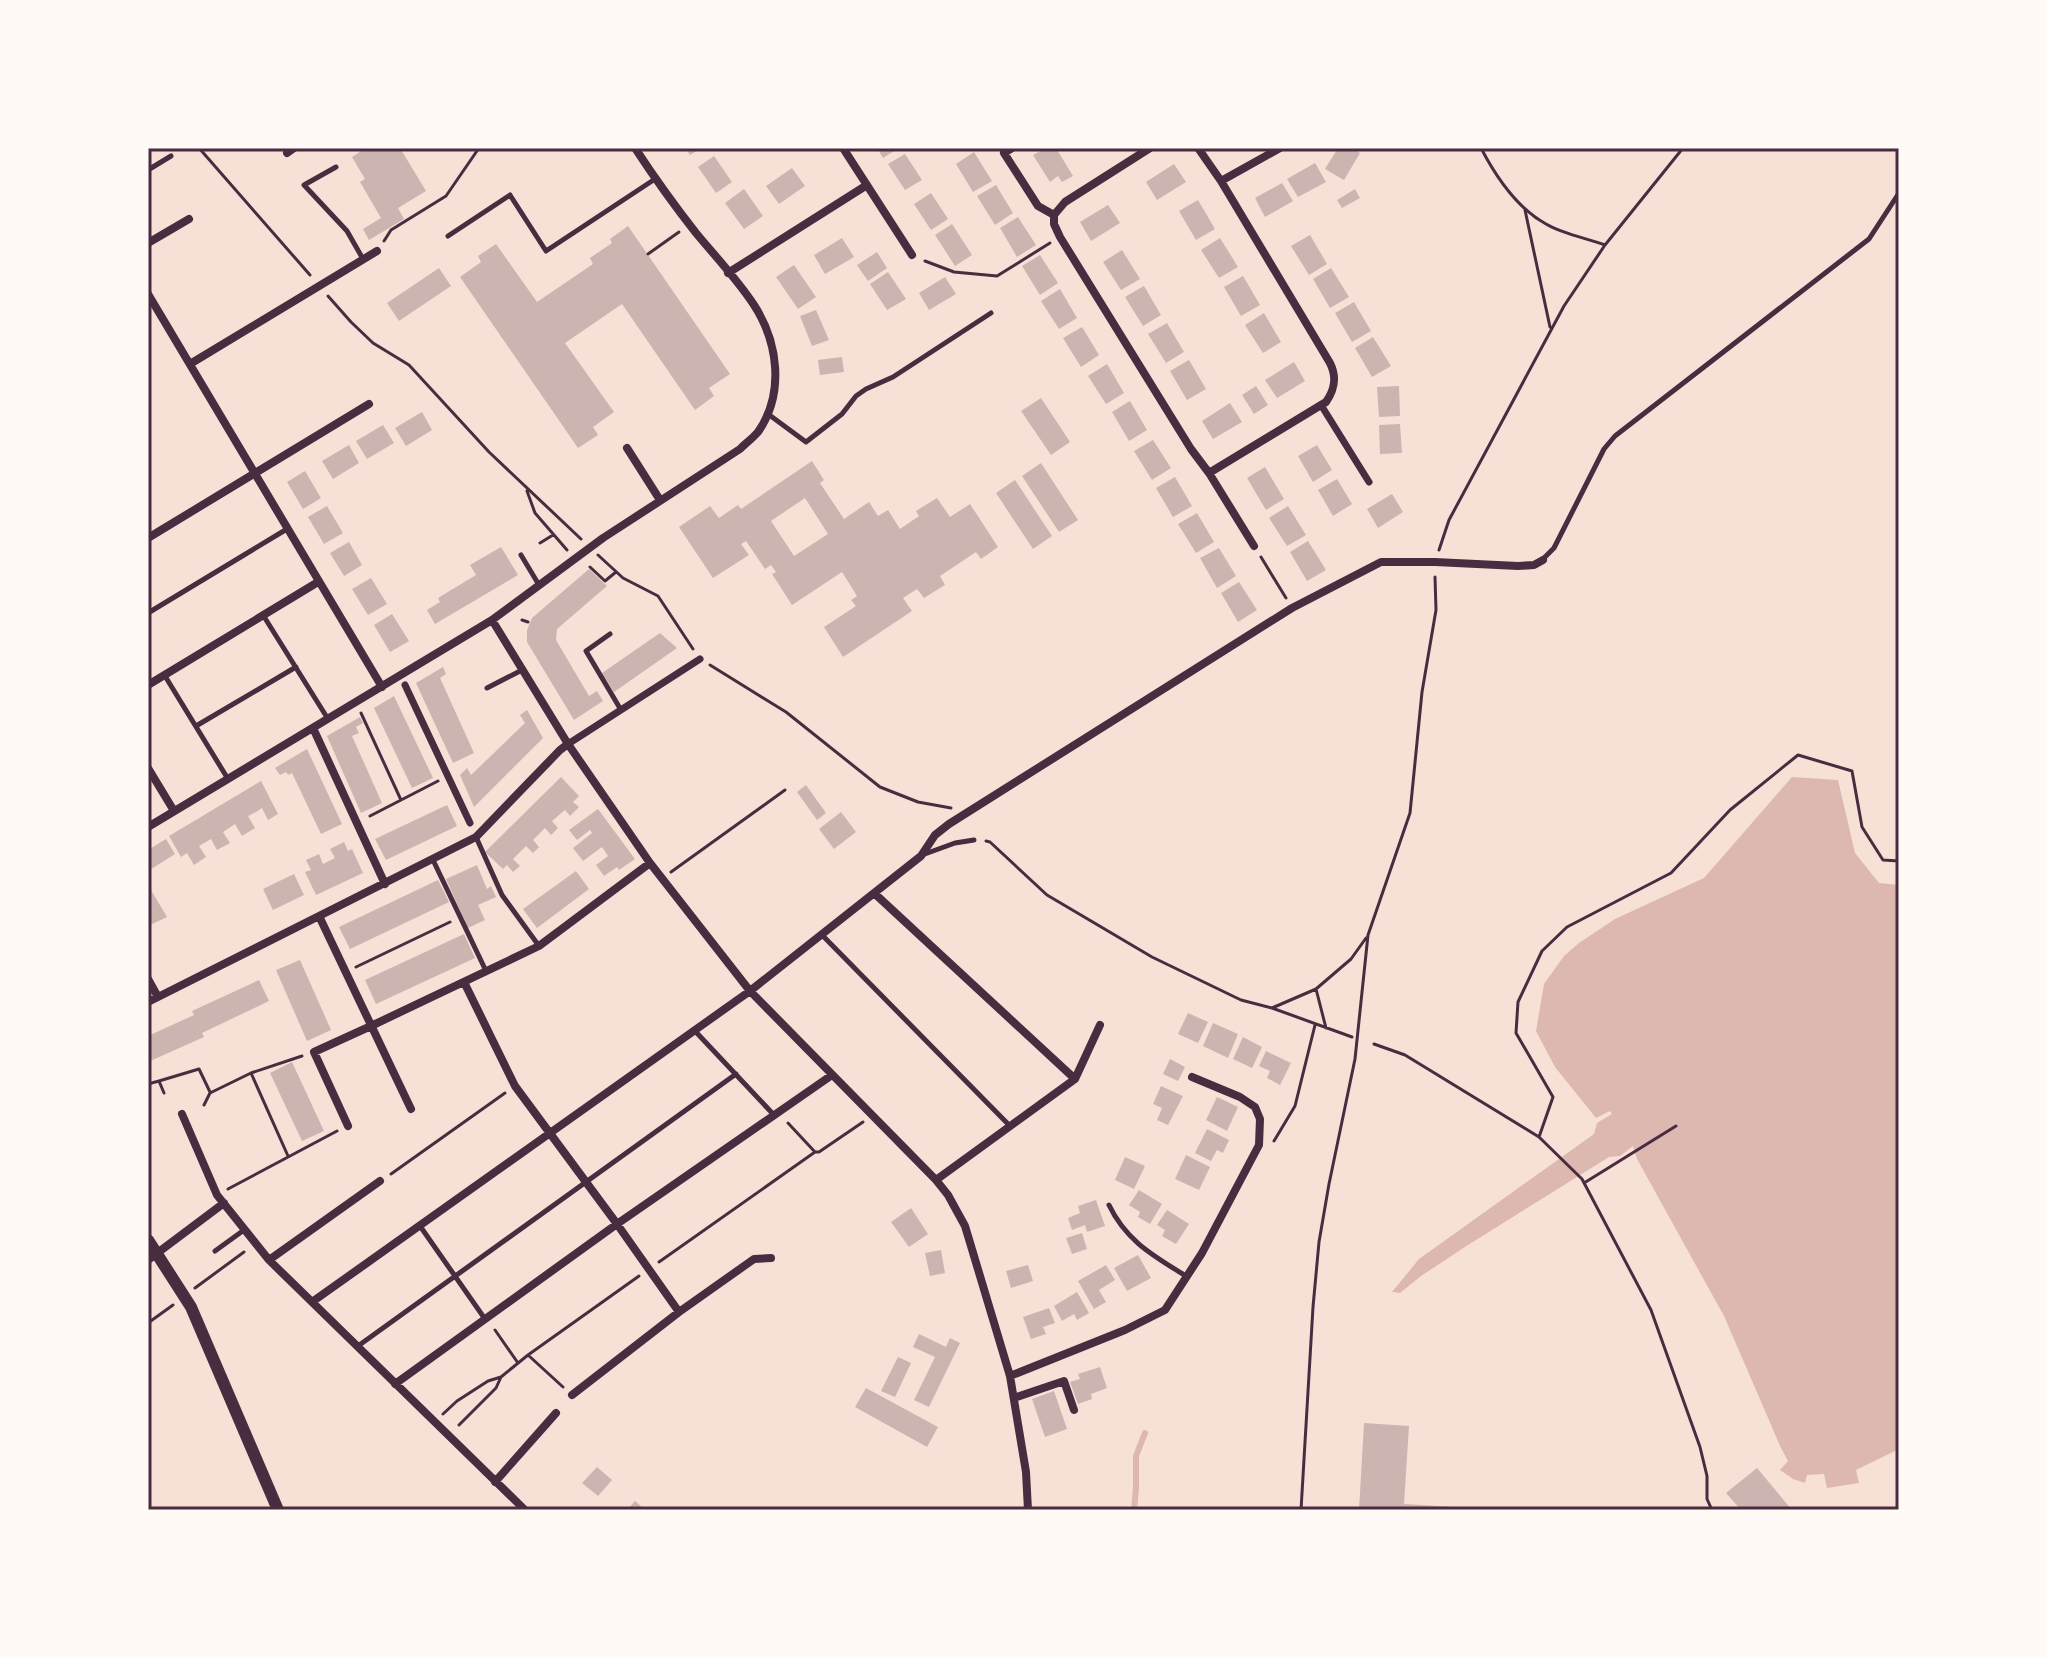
<svg xmlns="http://www.w3.org/2000/svg" width="2047" height="1658" viewBox="0 0 2047 1658" font-family="Raleway,sans-serif">
  <style>
    .water { fill: #dcb8b0 }
    .lines { fill: none; stroke-linecap: round; stroke-linejoin: round }
    .stream { stroke: #dcb8b0; stroke-width: 6 }
    .building { fill: #ccb4b1; fill-rule: evenodd }
    .path { stroke: #4a2c40; stroke-width: 3 }
    .service { stroke: #4a2c40; stroke-width: 5 }
    .pedestrian { stroke: #4a2c40; stroke-width: 7 }
    .minor { stroke: #4a2c40; stroke-width: 8 }
    .tertiary { stroke: #4a2c40; stroke-width: 12 }
    .neatline { fill: none; stroke: #4a2c40; stroke-width: 3 }
  </style>
  <rect width="100%" height="100%" fill="#f7e1d7"/>
  <path class="water" d="M1792,777L1838,780L1855,853L1879,883L1899,885V1449L1856,1470L1859,1483L1827,1488L1824,1474L1807,1475L1805,1483L1793,1479L1780,1470L1788,1461L1781,1448L1724,1316L1637,1159L1633,1146L1620,1156L1609,1157L1468,1245L1421,1276L1400,1293L1392,1292L1419,1259L1594,1134L1597,1123L1612,1114L1610,1111L1596,1118L1555,1067L1536,1031L1544,984L1564,956L1579,943L1615,919L1704,878Z"/>
  <g class="lines">
    <path class="stream" d="M1134,1510L1136,1488V1456L1145,1433"/>
  </g>
  <path class="building" d="M366,148H400L426,191L398,208L404,219L369,240L363,229L381,218L360,182L365,179L352,157Z
    M685,148H701L690,155Z
    M877,148H899L883,158Z
    M1041,148H1056L1073,176L1062,182L1058,176L1050,182L1033,155L1042,150Z
    M1338,148H1352L1360,153L1344,180L1325,169Z
    M974,152L992,181L973,192L956,164Z
    M905,154L922,180L905,190L888,164Z
    M714,156L732,182L716,193L698,167Z
    M1315,163L1326,182L1298,197L1287,179Z
    M1174,164L1186,182L1157,200L1146,182Z
    M792,168L805,186L779,204L766,186Z
    M1282,183L1293,201L1265,217L1255,198Z
    M996,185L1013,213L995,225L977,196Z
    M744,189L763,216L744,229L725,203Z
    M1355,189L1360,198L1342,208L1337,200Z
    M931,193L948,219L931,230L914,204Z
    M1198,200L1215,229L1196,240L1179,211Z
    M1108,205L1120,223L1091,241L1080,222Z
    M1018,217L1036,245L1017,257L1000,228Z
    M952,224L972,255L955,266L935,235Z
    M628,226L730,374L709,388L714,396L695,410L622,304L565,343L614,412L593,427L598,435L578,448L460,277L481,262L478,256L496,244L537,302L593,264L590,258L612,243L610,239Z
    M1310,235L1327,264L1309,275L1291,246Z
    M842,238L854,257L825,274L814,255Z
    M1220,238L1238,267L1219,278L1201,250Z
    M1122,250L1140,279L1121,290L1103,262Z
    M877,252L887,268L868,281L857,265Z
    M1040,255L1058,283L1040,295L1022,266Z
    M794,265L816,297L798,309L776,277Z
    M439,268L451,286L399,321L387,303Z
    M1331,268L1349,297L1330,308L1313,279Z
    M888,272L906,299L887,310L870,284Z
    M1243,276L1260,305L1241,316L1224,287Z
    M945,277L956,294L929,310L919,293Z
    M1144,286L1161,315L1143,326L1125,297Z
    M1060,289L1077,318L1059,329L1041,301Z
    M1354,302L1371,331L1352,342L1335,313Z
    M816,310L829,340L812,346L800,316Z
    M1264,313L1281,342L1263,353L1245,325Z
    M1167,323L1184,352L1166,363L1148,334Z
    M1082,327L1099,355L1081,367L1063,338Z
    M1373,337L1391,366L1372,377L1355,348Z
    M842,357L844,372L820,375L818,360Z
    M1189,360L1206,389L1187,400L1170,371Z
    M1294,362L1305,381L1277,398L1265,380Z
    M1107,364L1124,393L1106,404L1088,376Z
    M1256,386L1268,405L1254,414L1242,395Z
    M1399,386L1400,416L1379,417L1377,387Z
    M1041,398L1070,442L1051,455L1021,411Z
    M1130,401L1147,430L1129,441L1112,412Z
    M1230,403L1242,422L1213,439L1202,421Z
    M422,412L432,430L406,446L395,428Z
    M1400,424L1402,453L1380,454L1379,425Z
    M383,425L394,443L367,459L356,441Z
    M1153,440L1171,468L1152,480L1134,451Z
    M349,445L359,463L333,479L322,461Z
    M1317,445L1332,470L1313,482L1298,456Z
    M812,461L824,480L820,483L844,519L869,502L878,516L888,510L900,529L919,516L916,511L937,498L950,517L970,504L998,547L981,559L976,552L940,576L945,585L924,598L917,589L903,598L912,611L843,657L824,627L856,606L851,600L857,596L842,572L792,605L772,574L776,572L771,565L765,569L746,541L741,544L749,555L713,578L679,527L710,506L719,518L738,505L741,509ZM805,498L828,534L794,556L771,521Z
    M1041,463L1078,520L1059,532L1022,476Z
    M1265,467L1284,499L1266,510L1247,478Z
    M305,471L321,498L303,509L287,482Z
    M1175,477L1192,506L1173,517L1156,488Z
    M1337,479L1352,504L1333,516L1318,490Z
    M1015,480L1052,536L1033,549L996,493Z
    M1392,494L1403,512L1378,528L1367,509Z
    M327,506L343,533L324,544L308,517Z
    M1288,506L1306,535L1287,546L1269,518Z
    M1197,513L1214,542L1196,553L1178,524Z
    M1308,541L1326,570L1307,581L1290,552Z
    M349,542L362,565L344,576L330,553Z
    M501,547L518,575L435,624L427,610L440,602L438,598L476,575L470,565Z
    M1219,548L1236,576L1217,588L1200,558Z
    M589,569L607,586L557,629L556,640L589,696L597,691L603,701L574,720L527,642V630L532,618Z
    M371,578L387,604L368,615L352,589Z
    M1239,582L1257,610L1238,622L1221,593Z
    M392,614L409,641L390,652L374,625Z
    M660,633L677,648L614,692L602,673Z
    M443,667L446,674L440,678L474,753L453,763L416,683Z
    M394,696L433,778L412,788L374,708Z
    M527,710L543,738L474,807L460,775L467,768L471,775L525,723L520,715Z
    M360,717L363,723L356,727L359,733L352,736L382,803L361,813L327,736Z
    M307,749L342,824L321,834L292,773L288,775L286,772L280,775L275,768Z
    M561,777L579,796L573,802L579,807L570,816L565,810L552,821L558,828L551,835L545,828L533,840L539,847L533,853L526,846L513,859L520,866L513,872L507,865L503,869L485,852Z
    M261,781L278,814L268,820L262,808L256,812L248,816L255,828L242,836L235,824L223,832L230,843L217,850L211,839L199,846L206,857L194,865L187,853L181,857L169,836Z
    M806,785L826,813L817,820L797,792Z
    M447,805L457,826L386,860L375,839Z
    M598,809L635,859L619,870L617,867L604,876L596,865L608,856L602,847L583,861L573,848L592,833L590,830L577,840L569,830Z
    M841,812L856,832L834,849L819,829Z
    M166,839L175,854L148,871V850Z
    M344,842L348,851L352,849L363,873L316,895L305,872L311,870L306,860L319,854L323,864L335,858L330,849Z
    M477,865L487,889L491,886L496,897L478,905L485,920L468,928L446,879Z
    M576,871L589,889L537,928L523,909Z
    M294,874L304,895L273,910L263,889Z
    M438,880L449,902L350,949L339,927Z
    M148,885L167,917L148,926Z
    M464,934L475,958L376,1004L365,980Z
    M300,960L331,1030L307,1041L276,970Z
    M259,980L269,1001L202,1033L204,1037L148,1062V1036L194,1015L192,1011Z
    M1188,1013L1208,1022L1198,1043L1178,1034Z
    M1213,1023L1238,1034L1228,1058L1203,1046Z
    M1243,1037L1262,1047L1252,1068L1233,1059Z
    M1266,1051L1291,1063L1280,1085L1267,1078L1270,1071L1259,1066Z
    M1170,1059L1185,1067L1178,1081L1163,1074Z
    M292,1062L324,1131L302,1141L270,1073Z
    M1161,1086L1183,1096L1168,1125L1157,1120L1162,1108L1153,1104Z
    M1217,1097L1238,1107L1227,1131L1206,1120Z
    M1207,1129L1229,1140L1223,1153L1217,1150L1211,1161L1195,1153Z
    M1186,1155L1210,1167L1199,1190L1175,1179Z
    M1125,1157L1145,1166L1134,1189L1115,1180Z
    M1139,1190L1162,1204L1150,1224L1138,1217L1140,1212L1129,1205Z
    M1096,1200L1105,1226L1087,1232L1085,1225L1072,1230L1068,1218L1080,1213L1078,1206Z
    M911,1208L928,1234L909,1247L891,1222Z
    M1167,1210L1189,1224L1176,1244L1162,1236L1165,1230L1157,1225Z
    M1082,1233L1087,1249L1072,1254L1066,1238Z
    M941,1250L945,1273L930,1276L925,1253Z
    M1138,1255L1151,1278L1127,1291L1114,1268Z
    M1028,1265L1033,1281L1011,1288L1006,1271Z
    M1106,1265L1115,1280L1099,1290L1106,1302L1094,1309L1078,1281Z
    M1077,1292L1089,1313L1077,1320L1074,1314L1062,1321L1054,1306Z
    M1049,1308L1055,1323L1043,1327L1046,1334L1031,1339L1023,1317Z
    M919,1334L946,1347L950,1338L960,1343L929,1407L914,1400L935,1357L913,1347Z
    M898,1357L911,1363L895,1397L881,1391Z
    M1100,1367L1107,1388L1091,1394L1092,1399L1078,1404L1070,1382L1080,1379L1078,1374Z
    M866,1388L938,1427L927,1447L855,1407Z
    M1054,1391L1067,1429L1045,1437L1032,1399Z
    M1364,1423L1409,1426L1404,1504L1473,1508V1510H1359Z
    M597,1467L612,1480L598,1496L582,1483Z
    M1757,1468L1792,1510H1741L1726,1493Z
    M635,1501L645,1510H627Z"/>
  <g class="lines">
    <path class="path" d="M199,148L310,275
      M1481,148C1496,177 1517,208 1546,224C1563,234 1586,238 1605,245
      M1525,210L1550,327
      M384,241L391,230L446,196L479,148
      M648,254L679,232
      M925,261L954,272L997,276L1050,243
      M328,296L351,322L373,343L409,365L489,452L581,539
      M527,491L535,513L567,550
      M540,543L553,535
      M1439,550L1449,520L1564,306L1605,245L1683,148
      M598,555L623,578L658,596L693,649
      M1261,557L1286,598
      M590,567L605,581L616,572
      M522,620L528,622
      M710,665L786,712L880,787L918,802L951,808
      M361,713L401,800
      M370,816L438,781
      M986,841L990,842L1047,895L1152,957L1241,1000L1272,1008L1352,1037
      M671,872L785,790
      M356,967L450,922
      M1316,989L1326,1028
      M1272,1008L1316,989L1351,959L1366,938
      M1374,1044L1405,1055L1539,1137L1582,1179L1651,1310L1700,1447L1707,1476V1499L1712,1510
      M251,1073L288,1156
      M159,1081L199,1069L210,1092
      M148,1084L159,1081L164,1093
      M204,1105L210,1093L251,1073L302,1056
      M788,1123L815,1152
      M1539,1137L1553,1097L1516,1033L1518,1002L1542,951L1567,927L1671,873L1730,810L1798,755L1852,771L1862,827L1883,860L1899,861
      M1274,1141L1295,1106L1315,1025
      M391,1174L505,1093
      M1584,1183L1676,1126
      M228,1189L337,1131
      M659,1262L815,1152H819L863,1122
      M195,1288L244,1252
      M148,1323L173,1305
      M495,1330L518,1363
      M563,1387L528,1355L639,1276
      M443,1414L457,1401L488,1381L501,1377L528,1355
      M459,1425L496,1388L501,1377
      M1301,1510L1313,1307L1319,1242L1329,1184L1355,1059L1368,935L1410,813L1422,692L1436,610L1435,577
      M1895,1510L1899,1507"/>
    <path class="service" d="M336,167L304,185L347,231L363,259
      M148,170L171,156
      M448,236L510,195L546,251L655,179
      M768,414L806,442L842,414L856,396L866,389L893,377L991,313
      M521,555L539,585
      M1543,559L1554,548L1604,449L1615,436L1869,239L1899,193
      M148,613L287,529
      M263,615L328,719
      M610,634L586,651L621,710
      M165,676L228,779
      M487,688L522,670
      M196,726L296,667
      M476,837L502,895L539,946
      M922,855L955,843L974,840
      M433,860L486,971
      M822,935L1010,1126
      M695,1031L774,1115
      M1109,1205C1126,1241 1154,1256 1186,1276
      M420,1226L485,1319
      M215,1251L244,1230
      M358,1346L736,1074"/>
    <path class="pedestrian" d="M1321,405L1369,482
      M405,685L470,823
      M568,744L700,659"/>
    <path class="minor" d="M843,148L912,255
      M1012,148L1004,153L1038,206L1054,215
      M1198,148L1221,181L1330,363C1337,377 1335,389 1326,402L1209,473
      M287,153L294,148
      M1221,181L1280,148
      M1054,215V224L1060,237L1191,449L1209,473L1254,546
      M1054,215L1065,202L1150,148
      M148,243L189,219
      M728,273L867,185
      M148,294L382,687
      M190,364L377,251
      M627,448L660,500
      M148,538L369,404
      M492,620L568,744L650,863L750,991L936,1180L948,1195L965,1226L1010,1376L1026,1472L1028,1510
      M148,685L318,582
      M313,728L385,884
      M148,768L174,811
      M148,827L492,620L603,538L740,449C746,443 753,438 758,432C785,393 778,342 754,305C737,279 715,256 696,233C674,205 654,177 635,148
      M874,893L1075,1079
      M319,916L411,1109
      M148,979L158,997
      M464,982L515,1086L617,1224L679,1312
      M148,1002L476,837L560,750L568,744
      M182,1114L217,1195L269,1260L525,1510
      M348,1126L314,1052L371,1026L539,946L650,863
      M936,1180L1075,1079L1100,1025
      M148,1260L224,1203
      M269,1260L380,1181
      M312,1302L750,991L921,856L935,835L949,824L1292,608L1381,562H1435L1518,566L1534,565L1543,560
      M1010,1376L1125,1330L1165,1310L1202,1253L1259,1145L1260,1119L1255,1107L1240,1097L1192,1077
      M395,1384L617,1224L832,1075
      M572,1395L679,1312L754,1259L771,1258
      M1014,1398L1064,1381L1074,1410
      M495,1482L556,1413"/>
    <path class="tertiary" d="M148,1240L191,1307L278,1510"/>
  </g>
  <rect width="2047" height="1658" fill="none" stroke="#fffaf5" stroke-width="300"/>
  <rect x="150" y="150" width="1747" height="1358" class="neatline"/>
</svg>
